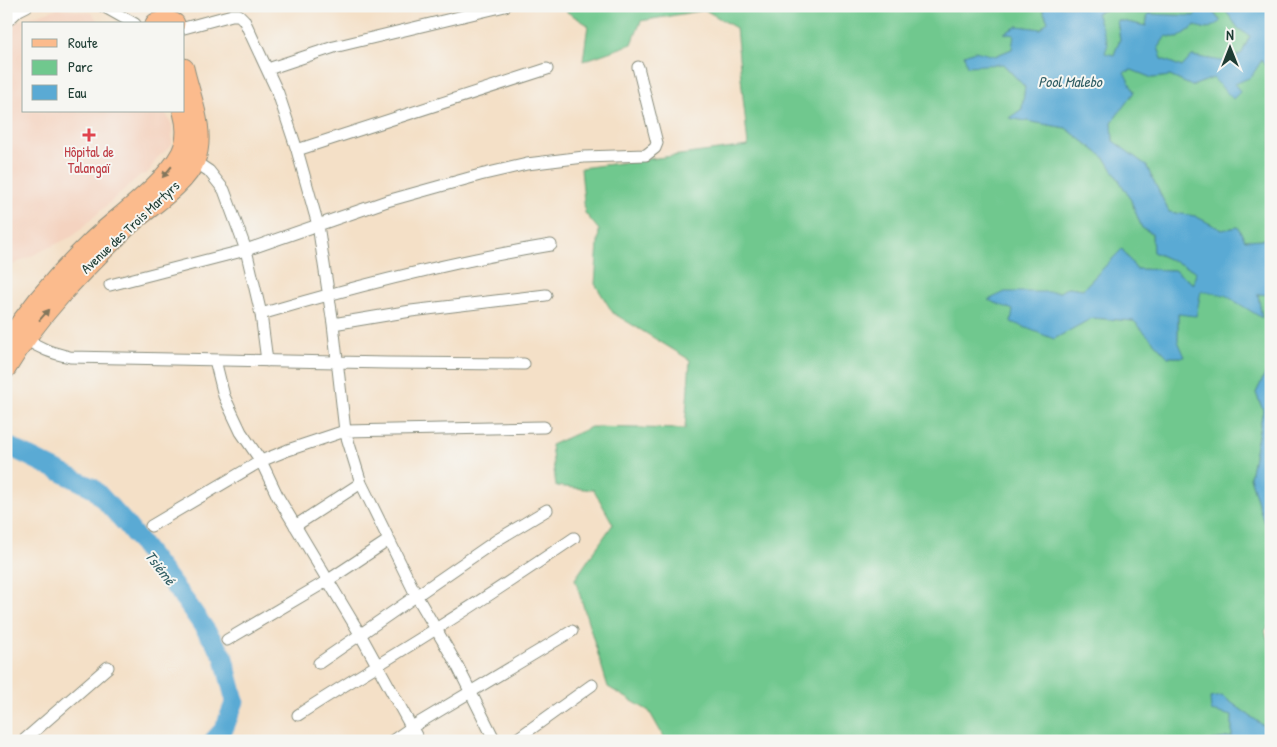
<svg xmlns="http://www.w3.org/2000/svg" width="1277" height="747" viewBox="0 0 1277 747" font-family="'Patrick Hand',sans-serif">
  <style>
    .built { fill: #f4d3c0 }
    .green { fill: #70c88e; stroke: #488261 }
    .water { fill: #5aaad4; stroke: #3c7484 }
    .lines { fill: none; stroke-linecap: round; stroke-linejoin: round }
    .river { stroke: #5aaad4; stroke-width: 19 }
    .street-casing { stroke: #8a8e7e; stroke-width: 13 }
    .primary-casing { stroke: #8a8e7e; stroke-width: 21 }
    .highway-casing { stroke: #8a8e7e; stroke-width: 23 }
    .street { stroke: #fff; stroke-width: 11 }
    .primary { stroke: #fbbb8d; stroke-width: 19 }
    .highway { stroke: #fbbb8d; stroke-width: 21 }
    .oneway { fill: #82765c }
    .health-dot { fill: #e0444e; stroke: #f6f6f2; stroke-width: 2 }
    .labels { text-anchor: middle; stroke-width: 4; stroke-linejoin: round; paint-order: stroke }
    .health-label { font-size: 14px; fill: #be3a42; stroke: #f6f6f2 }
    .street-label { font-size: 14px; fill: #1f3d34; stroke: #f6f6f2 }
    .water-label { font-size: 15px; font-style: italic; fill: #315e64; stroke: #f6f6f2 }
  </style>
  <rect width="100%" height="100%" fill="#f6f6f2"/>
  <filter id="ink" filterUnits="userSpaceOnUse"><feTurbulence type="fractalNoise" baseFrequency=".02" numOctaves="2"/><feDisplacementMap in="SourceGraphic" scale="10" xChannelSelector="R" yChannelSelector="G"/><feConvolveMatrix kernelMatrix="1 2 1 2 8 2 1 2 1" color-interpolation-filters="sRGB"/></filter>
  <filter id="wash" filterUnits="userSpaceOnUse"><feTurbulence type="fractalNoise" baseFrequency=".0096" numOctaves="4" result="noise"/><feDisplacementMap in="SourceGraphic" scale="20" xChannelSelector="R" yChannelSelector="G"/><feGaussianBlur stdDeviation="1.12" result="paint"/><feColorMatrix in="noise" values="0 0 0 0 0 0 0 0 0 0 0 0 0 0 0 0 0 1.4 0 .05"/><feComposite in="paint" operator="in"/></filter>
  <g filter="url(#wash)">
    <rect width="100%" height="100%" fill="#f4e0c7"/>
    <path class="built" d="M59,8L92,13L100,24H24V111H165L172,126V145L158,157L147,174L140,175L73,236L6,268V31L13,23Z"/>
    <path class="green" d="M566,6H1041L1048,22L1040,29L1018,26L1005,33L1015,35L1012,49L995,56L1025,87L1022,109L1010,118L1066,128L1106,159L1130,198L1142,228L1152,233L1153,252L1196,271L1194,285L1174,270L1136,269L1122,249L1083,289L1068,287L1060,292L1014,310L1054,339L1092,318L1134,321L1168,357H1184L1178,341V313L1201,291L1225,295L1262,317L1258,294L1271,295V362L1256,393L1263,410L1250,477L1264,523L1271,529V623L1265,631L1271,649V731L1222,696L1232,716V737L1208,741H666L649,711L608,687L575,579L613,524L594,490L556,486L551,445L591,427L685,429L690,360L613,313L595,284L599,230L585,213L581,168L748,146L736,28L705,10L641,21L632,44L583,61L588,25L567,12Z
      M1111,6H1222L1239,29L1250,36L1242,53L1227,62L1192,56L1182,67L1162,59L1158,47L1166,36L1178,38L1195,26L1207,29L1221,21L1212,11L1194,16L1148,14L1146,26L1117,20L1120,39L1114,55L1105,54L1096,13L1111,8Z
      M1263,59L1271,77V235L1265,239L1245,240L1238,227L1222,230L1195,216L1169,212L1146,165L1113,141L1112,122L1134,92L1123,72L1132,70L1152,78L1170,76L1192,86L1213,78L1235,84Z"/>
    <path class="water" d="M1041,6H1111V8L1096,13L1108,44L1105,53L1114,55L1120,39L1117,20L1146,26L1148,14L1194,16L1200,8L1212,11L1221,22L1207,29L1195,26L1178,38L1166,36L1158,47L1162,59L1182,67L1192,56L1227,62L1242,53L1250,36L1239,29L1222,6H1271V77L1262,60L1251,77L1235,84L1240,92L1233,99L1213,78L1192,86L1170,76L1152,78L1132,70L1124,72L1134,92L1112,122L1113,141L1146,165L1169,212L1195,216L1222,230L1238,227L1245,240L1265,239L1271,235V295L1258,294L1262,318L1225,295L1201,291L1196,316L1178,314V341L1185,357H1168L1134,321L1092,318L1054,339L1011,322L1013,310L988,300L1005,292H1060L1068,287L1083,289L1122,249L1136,269L1174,270L1194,284L1196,271L1153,252L1152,233L1142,228L1130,198L1106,159L1066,128L1009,118L1022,109L1025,87L1003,64L967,66L964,55L975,51L995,56L1012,49L1014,35L1004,33L1018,26L1041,29L1048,21Z
      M1271,362V529L1264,523L1250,477L1263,410L1256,393Z
      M1222,696L1271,731V732L1262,733L1260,741H1208L1232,737V716L1211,711L1210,698Z"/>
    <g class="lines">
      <path class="river" d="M6,445L93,488L126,524L187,603L223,655L235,701L224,729L213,741"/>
    </g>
  </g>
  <g filter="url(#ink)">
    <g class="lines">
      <defs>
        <path id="street" d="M103,6L135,24
          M6,22L19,10L27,6
          M184,28L232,15H239L244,20L278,93L297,150L318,225L333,324L345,431L361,483L416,595L457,665L495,741
          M268,69L334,47L505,6
          M297,150L547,69
          M191,159L209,171L224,190L246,250L261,314L267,361
          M110,285L246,250L387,201L480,175L527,164L584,157L646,155L655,148L657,143L638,67
          M261,314C356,286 453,261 551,245
          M333,324L411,311L546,295
          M25,338C40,349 52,353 70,357L387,363L524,364
          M215,360L224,396L241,432L261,461L278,497L360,634L419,741
          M151,526L261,461L288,450L345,431L544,427
          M295,526L361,483
          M227,640L327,581L389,540
          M319,663L497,540L547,510
          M298,715C342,686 387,660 431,632C479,602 527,570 574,538
          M23,741L108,667
          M392,741L412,727L572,631
          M514,741L592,685"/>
        <path id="primary" d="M6,344C31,305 58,274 91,242C117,217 165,184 181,153C187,141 187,126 183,112
          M6,369C38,315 83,270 127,227C147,208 185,186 195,161C207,132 190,96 184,68"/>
        <path id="highway" d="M156,24L167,21L174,24"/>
      </defs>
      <use href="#street" class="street-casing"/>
      <use href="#primary" class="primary-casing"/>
      <use href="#highway" class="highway-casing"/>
      <use href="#street" class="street"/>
      <use href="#primary" class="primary"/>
      <use href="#highway" class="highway"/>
    </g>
    <defs><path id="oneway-solid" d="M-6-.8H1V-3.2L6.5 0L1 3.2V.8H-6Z" transform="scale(1.25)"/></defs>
    <g class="oneway">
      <use href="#oneway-solid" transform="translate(167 172) rotate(130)"/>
      <use href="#oneway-solid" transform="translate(44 315) rotate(-49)"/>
    </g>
  </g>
  <path class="health-dot" d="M86.5 127.5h5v5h5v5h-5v5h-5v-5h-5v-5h5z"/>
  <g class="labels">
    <g class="health-label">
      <text x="89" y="157">Hôpital de<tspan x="89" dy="16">Talangaï</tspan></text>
    </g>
    <g class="street-label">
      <text transform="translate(130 227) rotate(-43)" y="5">Avenue des Trois Martyrs</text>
    </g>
    <g class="water-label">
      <text x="1070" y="87">Pool Malebo</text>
      <text transform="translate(160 568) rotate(52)" y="5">Tsiémé</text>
    </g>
  </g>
  <rect width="1277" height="747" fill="none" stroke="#f6f6f2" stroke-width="25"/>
  <rect x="22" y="22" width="162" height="90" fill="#f6f6f2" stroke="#a0aca6"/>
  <rect x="32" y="39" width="25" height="8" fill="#fbbb8d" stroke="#a0aca6"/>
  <text x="68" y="48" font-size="15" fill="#1f3d34">Route</text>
  <rect x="32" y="60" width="25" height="15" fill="#70c88e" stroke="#a0aca6"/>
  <text x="68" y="72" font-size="15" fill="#1f3d34">Parc</text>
  <rect x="32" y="85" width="25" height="15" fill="#5aaad4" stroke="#a0aca6"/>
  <text x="68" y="98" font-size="15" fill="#1f3d34">Eau</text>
  <g transform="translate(1230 48)" stroke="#f6f6f2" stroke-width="4" paint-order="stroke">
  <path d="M0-4L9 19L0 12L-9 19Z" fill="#1f3d34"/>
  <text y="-8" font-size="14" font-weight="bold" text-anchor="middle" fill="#1f3d34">N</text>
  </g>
</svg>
